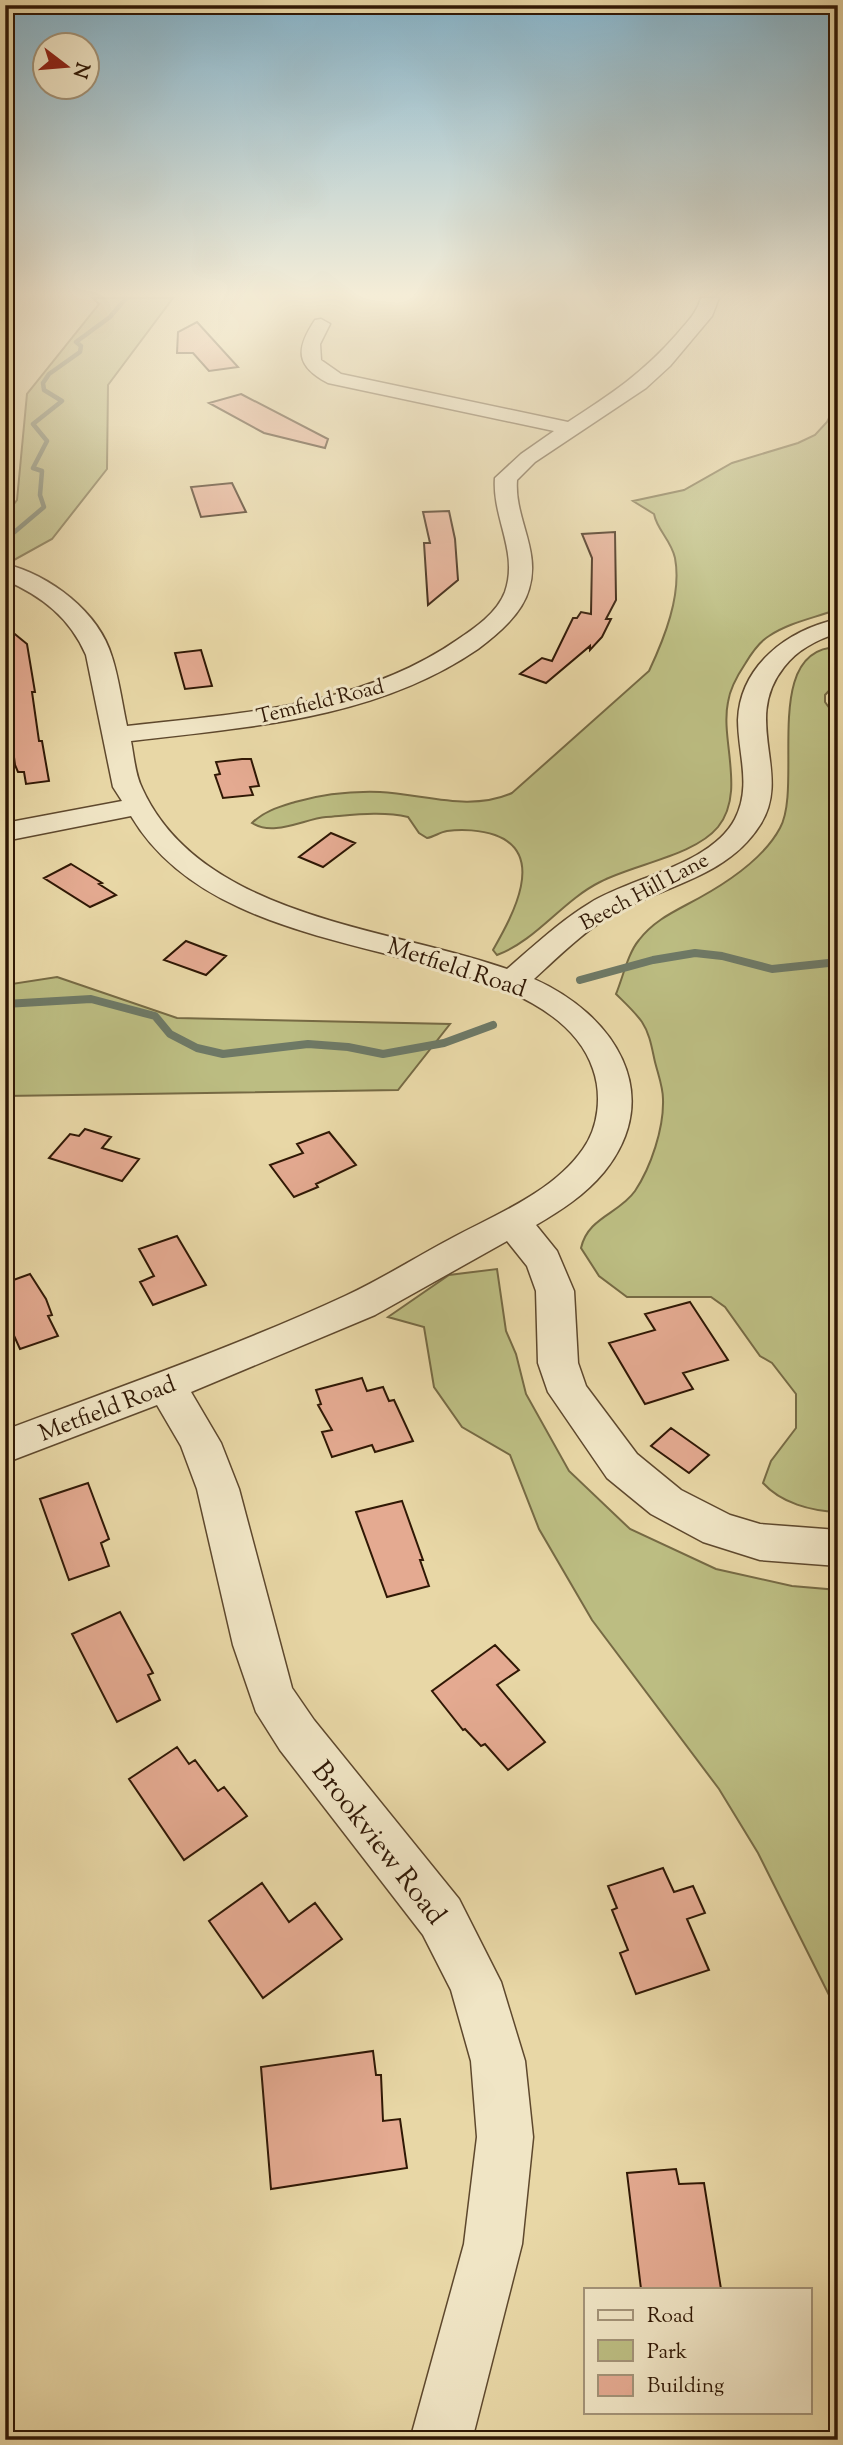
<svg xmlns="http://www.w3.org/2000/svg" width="843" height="2445" viewBox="0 0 843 2445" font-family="'Sorts Mill Goudy',serif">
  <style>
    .green { fill: #bcbd82; stroke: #766a44; stroke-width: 2 }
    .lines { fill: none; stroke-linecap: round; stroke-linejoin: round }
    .stream-far1 { stroke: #6e7966; stroke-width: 4.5 }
    .stream { stroke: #6e7966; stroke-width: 8 }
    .building { fill: #e4aa91; stroke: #301805; stroke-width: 2 }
    .street-casing { stroke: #5e482d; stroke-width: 3 }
    .street { fill: #f0e5c5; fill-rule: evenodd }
    .labels { text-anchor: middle; stroke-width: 6; stroke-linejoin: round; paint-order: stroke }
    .far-street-label { font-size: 21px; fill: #301805; stroke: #f0e5c5 }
    .street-label { font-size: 24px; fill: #301805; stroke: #f0e5c5 }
    .near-street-label { font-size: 28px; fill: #301805; stroke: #f0e5c5 }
  </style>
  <rect width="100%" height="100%" fill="#e8d7a6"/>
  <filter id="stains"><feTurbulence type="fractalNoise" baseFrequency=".00286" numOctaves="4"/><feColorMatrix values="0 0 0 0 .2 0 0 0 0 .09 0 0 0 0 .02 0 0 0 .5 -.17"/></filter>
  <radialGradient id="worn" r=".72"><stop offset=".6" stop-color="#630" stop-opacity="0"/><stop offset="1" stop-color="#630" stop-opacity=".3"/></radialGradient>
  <path class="green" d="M93,298H173L108,385L107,469L52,539L5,565V516L17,500L27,394L99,304Z
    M838,400V609C815,618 790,622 769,636C759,642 751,654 745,664C737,676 730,688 728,702C720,740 746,792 718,827C694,856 634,864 600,882C562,901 537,940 497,955L493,950C511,918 548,854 495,835C481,830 462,829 447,831C440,832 434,837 427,838L419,833L408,817C382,811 353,815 326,817C304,819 273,837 252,823C264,811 279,807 295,802C323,794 350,791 380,792C424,794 469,812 512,793L649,671C664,639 682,595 675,558C671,540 657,530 654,514L633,501L684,490L732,463L798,443L815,435L827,422Z
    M838,647V681L825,695V702L838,720V1512C811,1511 781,1503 763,1483L771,1461L796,1428V1394L772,1363L760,1356L725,1307L711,1297H627L599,1276L581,1248C588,1217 619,1214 635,1191C651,1167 664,1128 663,1099C663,1087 658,1074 655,1062C652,1049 650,1034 642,1022C635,1012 625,1003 616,994C623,977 628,953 639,940C652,923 669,914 686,905C719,888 762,862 780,828C804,785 760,648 838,647Z
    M57,977L177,1018L450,1024L398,1090L5,1096V985Z
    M497,1269L506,1331L516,1354L526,1394L569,1471L630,1529L716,1569L792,1586L838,1590V2013L758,1853L719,1789L592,1620L539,1529L510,1455L462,1427L434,1387L424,1327L388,1317L449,1275Z"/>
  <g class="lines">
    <path class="stream-far1" d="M5,540L44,507L40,495L42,471L33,468L47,441L33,424L62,401L44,390L43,383L49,374L80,352L81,346L76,342L110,317L126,298"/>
    <path class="stream" d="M580,980L653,960L695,953L722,956L772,969L838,962
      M5,1004L91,999L155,1016L170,1034L197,1048L223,1054L308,1044L348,1047L383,1054L444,1043L493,1025"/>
  </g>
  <path class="building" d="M197,322L238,367L209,371L193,353H177L178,332Z
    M241,394L328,439L325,448L264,433L209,403Z
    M232,483L246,512L201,517L191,487Z
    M449,511L455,539L458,580L428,605L424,543H430L423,512Z
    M615,532L616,600L606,619H611L602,637L590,650V646L546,683L520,674L542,658L552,661L573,618H577L581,612L591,614L592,558L582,534Z
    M5,626L27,644L35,692H32L39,741H42L49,781L26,784L24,772H18L15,765L5,686Z
    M201,650L212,686L185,689L175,653Z
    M242,759H251L259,786L250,787L253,795L223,798L215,775L220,774L216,762Z
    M331,833L355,843L323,867L299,857Z
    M71,864L102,883L99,884L116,895L90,907L44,878Z
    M186,941L212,951L226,956L206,975L164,960Z
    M85,1129L111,1137L102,1148L139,1159L122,1181L49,1158L70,1134L79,1136Z
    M329,1132L356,1165L316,1184L318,1187L294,1197L270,1165L303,1153L297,1144Z
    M177,1236L206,1285L153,1305L140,1282L154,1276L139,1249Z
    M30,1274L46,1299L52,1315L48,1316L58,1336L20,1349L11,1329L5,1331V1283Z
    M690,1302L728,1360L683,1373L693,1389L645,1404L609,1343L655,1330L645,1314Z
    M362,1378L367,1391L383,1387L389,1401L394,1400L413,1441L375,1452L372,1445L332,1457L322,1432L332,1430L318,1405L321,1404L316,1390Z
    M671,1428L709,1455L689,1473L651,1446Z
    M88,1483L109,1539L101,1543L109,1566L69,1580L40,1499Z
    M402,1501L423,1560H420L429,1586L387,1597L356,1512Z
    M120,1612L153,1673L148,1675L160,1700L117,1722L72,1634Z
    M495,1645L519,1670L497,1685L545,1742L508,1770L485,1744L481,1746L465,1729L463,1730L432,1691Z
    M177,1747L189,1764L195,1760L218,1791L224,1787L247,1816L184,1860L129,1779Z
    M663,1868L674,1892L693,1886L705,1913L687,1919L709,1970L636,1994L620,1953L628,1950L612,1910L617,1908L608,1886Z
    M262,1883L289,1922L315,1903L342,1939L263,1998L209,1921Z
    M373,2051L376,2075H381L383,2121L400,2119L407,2168L271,2189L261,2067Z
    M676,2169L679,2184L704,2183L721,2289H641L627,2173Z"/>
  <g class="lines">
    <defs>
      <path id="street" d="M701,298H719L712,316L670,366L646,388L535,462L517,480C514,518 541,550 529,589C522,614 498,634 478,649C376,719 250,727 131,741C134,756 135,774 142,788C201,918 389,927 507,969C534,946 560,921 590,903C632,877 711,865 735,819C752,786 738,754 738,720C740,665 788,630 838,619V633C818,639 797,650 784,667C741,721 793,774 760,825C728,876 667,885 617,912C586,929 560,955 534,979C613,1014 667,1094 604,1172C585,1195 560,1211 536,1225L557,1251L574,1291L578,1363L586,1386L637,1454L681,1490L730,1515L760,1524L838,1530V1566L760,1560L703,1542L651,1514L607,1478L548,1392L538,1363L536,1291L527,1266L507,1241L375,1315L191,1392L221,1443L239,1489L292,1688L314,1720L459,1899L501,1982L525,2061L533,2137L522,2244L472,2440H410L464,2244L477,2137L471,2061L451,1990L423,1935L280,1750L256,1712L233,1645L197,1489L181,1446L157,1405L5,1463V1430C119,1387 235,1347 345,1296C382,1279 416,1257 452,1238C497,1214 553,1192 583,1149C599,1127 602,1094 593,1069C580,1030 541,1005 505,990C384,940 204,939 131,816L5,841V823L122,801L113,787L86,655C70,618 42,596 5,580V564C50,575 99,612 112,657C119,679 122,703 127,726C241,713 360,707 457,640C475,628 497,613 505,592C519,552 492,518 495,478L521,454L554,431L328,383C296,366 295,350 315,320L321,319L330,324L320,344L321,360L341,374L568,422C611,394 643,373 677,334C687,322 697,313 701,298Z"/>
    </defs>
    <use href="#street" class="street-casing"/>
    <use href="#street" class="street"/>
  </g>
  <linearGradient id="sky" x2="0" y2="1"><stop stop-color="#87b6ce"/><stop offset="0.46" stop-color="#f5edd7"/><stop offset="1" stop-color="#f5edd7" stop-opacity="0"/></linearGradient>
  <rect width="843" height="641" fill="url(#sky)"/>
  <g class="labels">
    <g class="far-street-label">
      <text transform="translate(320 701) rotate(-14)" y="7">Temfield Road</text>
      <text transform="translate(644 891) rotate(-28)" y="7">Beech Hill Lane</text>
    </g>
    <g class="street-label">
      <text transform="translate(457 967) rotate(18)" y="8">Metfield Road</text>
      <text transform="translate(107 1408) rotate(-21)" y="8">Metfield Road</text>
    </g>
    <g class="near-street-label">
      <text transform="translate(380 1842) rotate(52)" y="10">Brookview Road</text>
    </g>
  </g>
  <rect width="843" height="2445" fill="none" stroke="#e8d7a6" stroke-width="28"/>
  <rect x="7" y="7" width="829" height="2431" fill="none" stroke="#301805" stroke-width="3.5"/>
  <rect x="14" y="14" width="815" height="2417" fill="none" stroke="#301805" stroke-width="2"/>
  <rect x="584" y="2288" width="228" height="126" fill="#f0e5c5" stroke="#a39378" stroke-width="2"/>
  <rect x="598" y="2310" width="35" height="10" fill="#f0e5c5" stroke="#a39378" stroke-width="2"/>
  <text x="647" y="2322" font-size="21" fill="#301805">Road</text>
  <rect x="598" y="2340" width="35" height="21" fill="#bcbd82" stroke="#a39378" stroke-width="2"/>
  <text x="647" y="2358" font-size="21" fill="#301805">Park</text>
  <rect x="598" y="2375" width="35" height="21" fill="#e4aa91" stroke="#a39378" stroke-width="2"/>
  <text x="647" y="2392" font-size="21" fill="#301805">Building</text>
  <g transform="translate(66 66) rotate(106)"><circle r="33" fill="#f0e5c5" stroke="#a39378" stroke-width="2"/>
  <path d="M0-5L12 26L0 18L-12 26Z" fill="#8f2418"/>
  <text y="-10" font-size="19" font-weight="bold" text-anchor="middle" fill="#301805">N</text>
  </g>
  <rect width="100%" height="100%" filter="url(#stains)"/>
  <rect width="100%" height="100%" fill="url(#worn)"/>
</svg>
